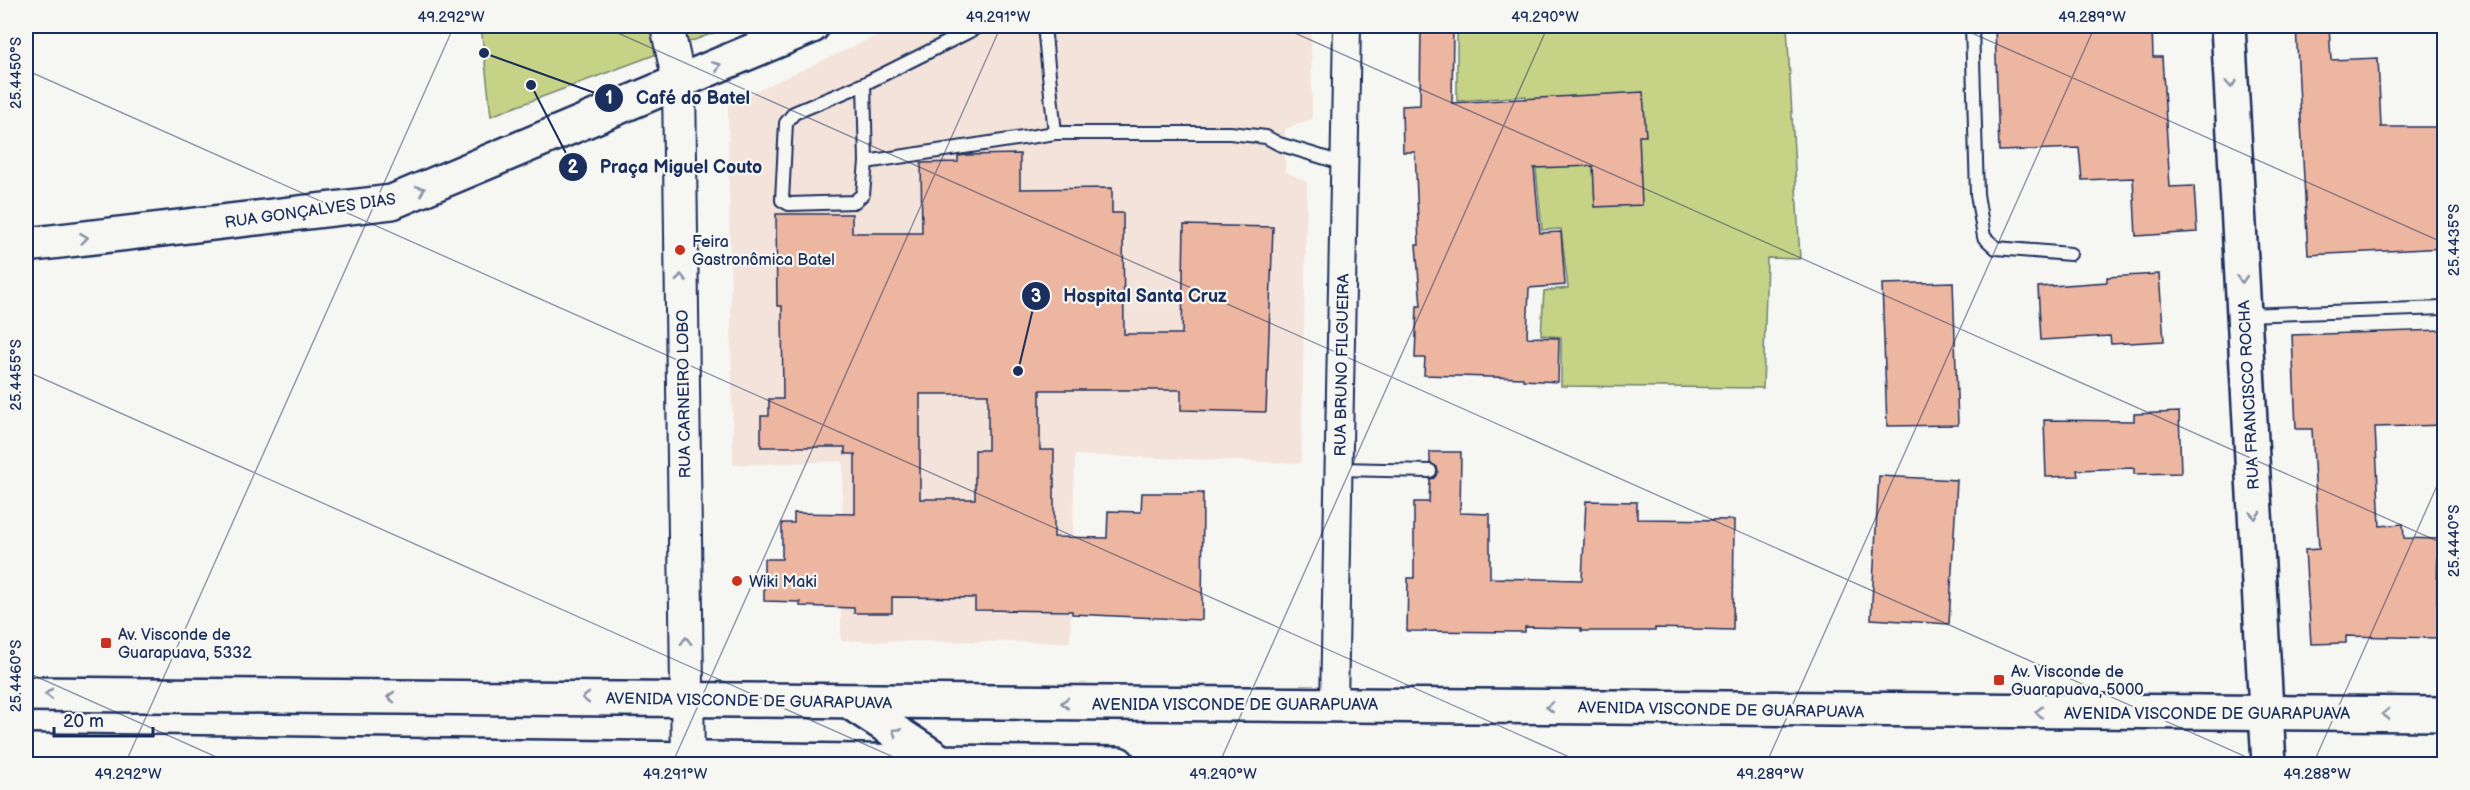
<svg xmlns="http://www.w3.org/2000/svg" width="2470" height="790" viewBox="0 0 2470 790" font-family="'Balsamiq Sans',sans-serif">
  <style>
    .built { fill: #f3e3da }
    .green { fill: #c6d286; stroke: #708072; stroke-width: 1.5 }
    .building { fill: #edb6a1; stroke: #1b2f5e; stroke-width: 1.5; fill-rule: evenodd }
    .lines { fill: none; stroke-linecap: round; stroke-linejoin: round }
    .service-casing { stroke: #1b2f5e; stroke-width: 16 }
    .minor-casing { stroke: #1b2f5e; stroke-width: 30 }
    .tertiary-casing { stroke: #1b2f5e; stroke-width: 36 }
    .secondary-casing { stroke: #1b2f5e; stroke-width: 38 }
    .primary-casing { stroke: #1b2f5e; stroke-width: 38 }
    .service { stroke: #f6f6f2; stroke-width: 12 }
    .minor { stroke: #f6f6f2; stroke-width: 26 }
    .tertiary { stroke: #f6f6f2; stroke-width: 32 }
    .secondary { stroke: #f6f6f2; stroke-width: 33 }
    .primary { stroke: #f6f6f2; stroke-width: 33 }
    .oneway { stroke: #8892a8 }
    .ticks { fill: none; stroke: #1b2f5e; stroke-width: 1.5; stroke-opacity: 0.45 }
    .poi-dot { fill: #c8321e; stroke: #f6f6f2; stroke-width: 2 }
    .labels { text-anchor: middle; stroke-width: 4.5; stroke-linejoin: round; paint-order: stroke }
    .street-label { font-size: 16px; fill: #1b2f5e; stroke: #f6f6f2 }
    .poi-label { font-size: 16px; fill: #1b2f5e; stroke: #f6f6f2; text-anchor: start }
    .leader { fill: none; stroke: #1b2f5e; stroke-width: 2 }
    .callout-dot { fill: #1b2f5e; stroke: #f6f6f2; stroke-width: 2 }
    .mark-label { font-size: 18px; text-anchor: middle; font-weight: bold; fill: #fff }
    .callout-label { font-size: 18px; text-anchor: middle; font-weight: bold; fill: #1b2f5e; stroke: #f6f6f2; stroke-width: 4.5; stroke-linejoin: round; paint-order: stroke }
    .neatline { fill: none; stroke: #1b2f5e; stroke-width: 2 }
    .ticks-label { font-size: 15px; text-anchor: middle; fill: #1b2f5e }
  </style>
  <rect width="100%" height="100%" fill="#f6f6f2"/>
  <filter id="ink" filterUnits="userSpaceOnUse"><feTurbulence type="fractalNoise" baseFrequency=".0167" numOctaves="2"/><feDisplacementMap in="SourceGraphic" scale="12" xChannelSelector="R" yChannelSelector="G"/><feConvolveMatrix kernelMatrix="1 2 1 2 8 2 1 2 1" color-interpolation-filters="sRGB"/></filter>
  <g filter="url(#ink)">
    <path class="built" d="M898,26H1311L1312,119L1285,129V171L1307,182L1301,463L1075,455L1070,642L841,641L843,461L733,465L728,104Z"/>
    <path class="green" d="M481,26H732L491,116Z
      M1457,26H1787L1800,259L1767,258L1763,388L1561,386V337L1541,335L1544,291L1568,288L1561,229L1542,230L1536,169L1529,167L1526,96L1457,101Z"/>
    <path class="building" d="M1421,26H1453L1452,103L1643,92L1646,136H1639L1642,205L1595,207L1593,166L1534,168L1540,233L1561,232L1565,285L1529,288L1527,337L1559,338L1558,382L1523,380V378L1424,375L1425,358H1415L1417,306H1421L1416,245H1419L1416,172L1415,152H1403L1402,106L1420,105Z
      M1995,26H2152L2153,57H2162L2170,187L2194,186L2197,232L2136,236L2133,178L2082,180L2079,148L1999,151Z
      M2296,26H2329L2331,60L2378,58L2381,127H2445V248L2308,255Z
      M1020,154V189L1112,188V213H1123L1124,334H1182L1184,225L1273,227L1266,412L1181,410V390H1040V450H1054V537L1107,538L1108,511L1141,512L1142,493H1203L1202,620L1072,614V611L975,610V598L892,597V613H854V608L800,606V602L764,601V559H782V523H794V513L855,514V454H845V447H761V416H769V399H783L782,306H777L776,214H852V233H922L921,163L958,162V156L967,155ZM920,394H988V450H975V499H920Z
      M2159,274L2164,341L2111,344L2110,336L2041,340L2038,287L2107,282V277Z
      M1953,282L1958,425L1887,426L1882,284Z
      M2442,330L2445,425L2375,427L2380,526L2403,524L2404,538L2438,539L2437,603H2445V635H2437L2438,638L2346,636V643L2311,644L2305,550L2319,549L2312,429H2296L2292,335Z
      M2179,412L2181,473L2134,474V468L2077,470L2078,476L2046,477L2044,420L2134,421V414Z
      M1430,452H1461L1460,513L1490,514V578L1582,580L1586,501L1637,502V519L1734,520L1733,630L1655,628V631H1581V628L1525,627V632L1407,631L1408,578H1414V502H1429L1430,479L1434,478L1438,472L1437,467L1430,463Z
      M1879,476L1957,480L1949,624L1871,619Z"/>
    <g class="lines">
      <defs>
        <path id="service" d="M1044,26L1055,133
          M1972,26L1977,194L1984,237L1996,248L2070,254
          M864,84L866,162L863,194L854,202L789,204L782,200L786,123L794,113L864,84L980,26
          M866,162L1055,133H1230L1266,137L1279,144L1345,164
          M2245,315L2444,308
          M1339,469L1430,471"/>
        <path id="minor" d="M1334,705L1347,26"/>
        <path id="tertiary" d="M667,26L679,82L688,764"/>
        <path id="secondary" d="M2228,26L2269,764
          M26,245L392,202L812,26"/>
        <path id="primary" d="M26,694L2444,714
          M848,701L943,763
          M26,751L1118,764"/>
      </defs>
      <use href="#service" class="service-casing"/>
      <use href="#minor" class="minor-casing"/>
      <use href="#tertiary" class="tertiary-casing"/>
      <use href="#secondary" class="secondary-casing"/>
      <use href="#primary" class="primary-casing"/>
      <use href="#service" class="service"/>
      <use href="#minor" class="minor"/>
      <use href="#tertiary" class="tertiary"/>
      <use href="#secondary" class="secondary"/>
      <use href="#primary" class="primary"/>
    </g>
    <defs><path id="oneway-chevron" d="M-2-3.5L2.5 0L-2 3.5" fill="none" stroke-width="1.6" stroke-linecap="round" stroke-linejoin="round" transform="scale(1.5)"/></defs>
    <g class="oneway">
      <use href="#oneway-chevron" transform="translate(717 66) rotate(-23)"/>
      <use href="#oneway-chevron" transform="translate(2231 84) rotate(87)"/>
      <use href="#oneway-chevron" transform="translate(421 190) rotate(-23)"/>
      <use href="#oneway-chevron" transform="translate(84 238) rotate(-7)"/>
      <use href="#oneway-chevron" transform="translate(681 278) rotate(-91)"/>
      <use href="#oneway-chevron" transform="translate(2242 279) rotate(87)"/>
      <use href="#oneway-chevron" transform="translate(2255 515) rotate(87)"/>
      <use href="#oneway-chevron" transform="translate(686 641) rotate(-91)"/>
      <use href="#oneway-chevron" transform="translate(49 694) rotate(-180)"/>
      <use href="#oneway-chevron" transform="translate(391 697) rotate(-180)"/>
      <use href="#oneway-chevron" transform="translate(586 698) rotate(-180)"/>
      <use href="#oneway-chevron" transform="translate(1065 703) rotate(-180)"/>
      <use href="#oneway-chevron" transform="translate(1550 707) rotate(-179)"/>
      <use href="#oneway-chevron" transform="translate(2039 712) rotate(-179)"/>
      <use href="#oneway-chevron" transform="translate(2386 714) rotate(-180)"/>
      <use href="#oneway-chevron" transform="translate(896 732) rotate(-147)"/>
    </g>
  </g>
  <path class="ticks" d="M602,26L2262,764M1279,26L2444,544M1956,26L2444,243M26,70L1585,764M26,371L909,764M26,672L232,764M125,764L454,26M672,764L1001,26M1219,764L1548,26M1766,764L2095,26M2313,764L2444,470"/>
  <g class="poi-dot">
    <circle cx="680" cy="250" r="6"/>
    <circle cx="737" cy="581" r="6"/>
    <rect x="100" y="637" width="12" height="12" rx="3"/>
    <rect x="1993" y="674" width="12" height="12" rx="3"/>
  </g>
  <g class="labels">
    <g class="street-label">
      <text transform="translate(310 210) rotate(-8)" y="6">RUA GONÇALVES DIAS</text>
      <text transform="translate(1341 365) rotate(-89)" y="6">RUA BRUNO FILGUEIRA</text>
      <text transform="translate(683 394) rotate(-91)" y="6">RUA CARNEIRO LOBO</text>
      <text transform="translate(2248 395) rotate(-93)" y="6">RUA FRANCISCO ROCHA</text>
      <text transform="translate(749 700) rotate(1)" y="6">AVENIDA VISCONDE DE GUARAPUAVA</text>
      <text x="1235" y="710">AVENIDA VISCONDE DE GUARAPUAVA</text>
      <text transform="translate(1721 709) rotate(1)" y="6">AVENIDA VISCONDE DE GUARAPUAVA</text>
      <text x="2207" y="719">AVENIDA VISCONDE DE GUARAPUAVA</text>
    </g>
    <g class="poi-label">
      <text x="692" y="247">Feira<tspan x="692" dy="18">Gastronômica Batel</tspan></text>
      <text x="749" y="587">Wiki Maki</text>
      <text x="118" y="640">Av. Visconde de<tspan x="118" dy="18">Guarapuava, 5332</tspan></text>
      <text x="2011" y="677">Av. Visconde de<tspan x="2011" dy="18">Guarapuava, 5000</tspan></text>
    </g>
  </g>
  <path class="leader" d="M484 53L609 98M531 85L573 167M1018 371L1036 296"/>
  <g class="callout-dot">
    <circle cx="484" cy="53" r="6"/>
    <circle cx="531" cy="85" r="6"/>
    <circle cx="1018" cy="371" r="6"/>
    <circle cx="609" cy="98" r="15"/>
    <circle cx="573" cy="167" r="15"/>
    <circle cx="1036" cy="296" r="15"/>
  </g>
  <g class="mark-label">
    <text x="609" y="104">1</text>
    <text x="573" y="173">2</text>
    <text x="1036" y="302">3</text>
  </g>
  <g class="callout-label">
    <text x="693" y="104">Café do Batel</text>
    <text x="681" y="173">Praça Miguel Couto</text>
    <text x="1145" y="302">Hospital Santa Cruz</text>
  </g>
  <rect width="2470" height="790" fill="none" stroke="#f6f6f2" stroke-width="66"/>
  <path d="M54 727v9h99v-9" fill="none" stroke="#1b2f5e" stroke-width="3"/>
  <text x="63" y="727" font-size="18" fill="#1b2f5e" stroke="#f6f6f2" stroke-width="4.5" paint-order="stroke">20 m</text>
  <rect x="33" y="33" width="2404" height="724" class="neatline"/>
  <g class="ticks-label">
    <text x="451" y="22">49.292°W</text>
    <text x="998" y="22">49.291°W</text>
    <text x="1545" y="22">49.290°W</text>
    <text x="2092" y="22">49.289°W</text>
    <text transform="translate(16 73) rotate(-90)" y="5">25.4450°S</text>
    <text transform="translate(2454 240) rotate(-90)" y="5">25.4435°S</text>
    <text transform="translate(16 375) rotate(-90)" y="5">25.4455°S</text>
    <text transform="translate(2454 541) rotate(-90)" y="5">25.4440°S</text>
    <text transform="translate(16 676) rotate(-90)" y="5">25.4460°S</text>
    <text x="128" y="779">49.292°W</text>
    <text x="675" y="779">49.291°W</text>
    <text x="1223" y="779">49.290°W</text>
    <text x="1770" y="779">49.289°W</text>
    <text x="2317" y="779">49.288°W</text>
  </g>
</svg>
